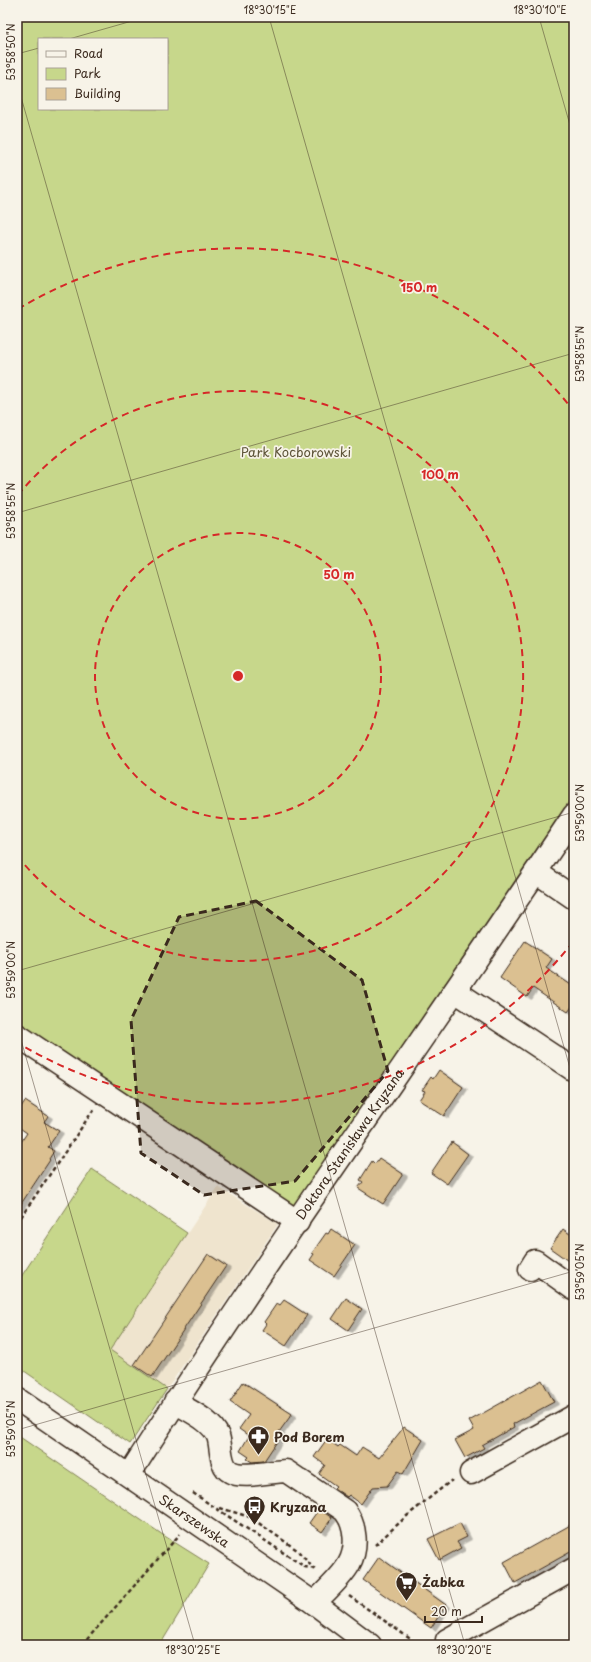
<svg xmlns="http://www.w3.org/2000/svg" width="591" height="1662" viewBox="0 0 591 1662" font-family="'Playpen Sans',sans-serif">
  <style>
    .built { fill: #efe4ce }
    .green { fill: #c7d78b; stroke: #818054; fill-rule: evenodd }
    .building { fill: #dbc091; stroke: #3b2a1e; filter: url(#shadow) }
    .lines { fill: none; stroke-linecap: round; stroke-linejoin: round }
    .minor-casing { stroke: #3b2a1e; stroke-width: 25 }
    .major-casing { stroke: #3b2a1e; stroke-width: 25 }
    .path { stroke: #3b2a1e; stroke-width: 2.5; stroke-dasharray: 4 3; stroke-linecap: butt }
    .minor { stroke: #f7f3e8; stroke-width: 22 }
    .major { stroke: #f7f3e8; stroke-width: 22 }
    .marked { fill: #3b2a1e; fill-opacity: 0.2; stroke: #3b2a1e; stroke-width: 3; stroke-dasharray: 8 5; stroke-linejoin: round }
    .ticks { fill: none; stroke: #3b2a1e; stroke-width: 1; stroke-opacity: 0.45 }
    .ring { fill: none; stroke: #d62828; stroke-width: 2; stroke-dasharray: 7 5 }
    .labels { text-anchor: middle; stroke-width: 3.5; stroke-linejoin: round; paint-order: stroke }
    .park-label { font-size: 13px; fill: #5e5539; stroke: #f7f3e8 }
    .street-label { font-size: 13px; fill: #3b2a1e; stroke: #f7f3e8 }
    .poi-label { font-size: 13px; font-weight: bold; fill: #3b2a1e; stroke: #f7f3e8; text-anchor: start }
    .centre { fill: #d62828; stroke: #f7f3e8; stroke-width: 2 }
    .ring-label { font-size: 12px; text-anchor: middle; font-weight: bold; fill: #d62828; stroke: #f7f3e8; stroke-width: 3.5; stroke-linejoin: round; paint-order: stroke }
    .neatline { fill: none; stroke: #3b2a1e; stroke-width: 1.5 }
    .ticks-label { font-size: 10px; text-anchor: middle; fill: #3b2a1e }
  </style>
  <defs>
    <filter id="shadow"><feDropShadow dx="4.5" dy="2.5" stdDeviation="0" flood-color="#0004"/></filter>
  </defs>
  <rect width="100%" height="100%" fill="#f7f3e8"/>
  <filter id="ink" filterUnits="userSpaceOnUse"><feTurbulence type="fractalNoise" baseFrequency=".025" numOctaves="2"/><feDisplacementMap in="SourceGraphic" scale="8" xChannelSelector="R" yChannelSelector="G"/><feConvolveMatrix kernelMatrix="1 2 1 2 8 2 1 2 1" color-interpolation-filters="sRGB"/></filter>
  <g filter="url(#ink)">
    <path class="built" d="M218,1187L278,1224L167,1389L110,1350Z"/>
    <path class="green" d="M17,17H574V794L294,1206L17,1022ZM39,39H167V109H39Z
      M92,1169L187,1233L110,1350L167,1389L130,1444L17,1366V1283Z
      M17,1435L163,1535L209,1564L160,1645H17Z"/>
    <path class="building" d="M525,941L552,959L546,968L574,987V1004L568,1012L533,988L527,997L500,978Z
      M439,1070L463,1087L444,1116L419,1100L425,1091L422,1090L431,1077L433,1079Z
      M25,1101L48,1116L44,1122L59,1131L48,1147L54,1151L49,1159L50,1160L17,1210V1148L27,1133L17,1126V1113Z
      M452,1142L468,1154L447,1184L431,1173Z
      M379,1158L403,1174L383,1204L358,1188L363,1182L360,1180L372,1161L375,1164Z
      M331,1229L355,1245L334,1276L310,1260L314,1254L312,1253L326,1233L328,1234Z
      M563,1229L574,1237V1265L550,1248Z
      M208,1254L226,1266L152,1377L134,1365Z
      M346,1298L362,1309L348,1330L332,1319Z
      M284,1300L307,1315L286,1346L262,1330L266,1324L264,1322L277,1303L280,1305Z
      M542,1380L554,1402L513,1424L514,1427L482,1445L484,1448L465,1458L455,1440L474,1430L469,1421Z
      M243,1382L292,1414L279,1432L282,1434L264,1461L252,1462L247,1459L249,1457L240,1451L249,1436L239,1429L249,1415L230,1402Z
      M404,1427L423,1440L403,1474L398,1471L387,1486L373,1487L361,1504L349,1495L347,1497L334,1488L336,1486L319,1474L325,1465L314,1457L327,1439L338,1447L340,1445L356,1456L362,1447L379,1458Z
      M319,1509L332,1518L322,1532L309,1523Z
      M460,1523L467,1537L457,1542L461,1548L439,1560L428,1539Z
      M574,1523V1550L515,1583L504,1562Z
      M379,1557L446,1605L431,1628L363,1580Z"/>
    <g class="lines">
      <defs>
        <g id="minor">
          <path d="M536,872L574,898"/>
          <path d="M455,991L574,1070"/>
          <path d="M17,1035L298,1222"/>
          <path d="M530,1269L535,1261L574,1289"/>
          <path d="M175,1402C189,1411 211,1420 218,1436C222,1447 219,1466 231,1472C243,1479 272,1471 286,1471L345,1511C356,1525 358,1548 349,1564C342,1577 325,1592 314,1603"/>
          <path d="M471,1473L574,1416"/>
          <path id="s1" d="M129,1475C271,1251 427,1036 574,815"/>
          <path d="M447,1640L574,1569"/>
        </g>
        <g id="major">
          <path id="s2" d="M17,1399L314,1603L370,1645"/>
        </g>
      </defs>
      <use href="#minor" class="minor-casing"/>
      <use href="#major" class="major-casing"/>
      <path class="path" d="M571,614H574
        M17,1223L94,1109
        M193,1493L305,1567L315,1569
        M220,1508L250,1517L297,1550L315,1570
        M375,1545L408,1515L452,1480
        M349,1596L419,1645
        M82,1645L180,1534"/>
      <use href="#minor" class="minor"/>
      <use href="#major" class="major"/>
    </g>
  </g>
  <path class="marked" d="M256,901L362,980L388,1071L295,1181L204,1195L141,1153L131,1020L179,917Z"/>
  <path class="ticks" d="M269,17L574,1082M539,17L574,139M69,39L146,17M17,54L39,48M17,83L465,1645M17,513L574,353M17,971L574,812M17,1026L195,1645M17,1430L574,1271"/>
  <g class="ring">
    <circle cx="238" cy="676" r="143"/>
    <path d="M18 495A285 285 0 1 1 18 857"/>
    <path d="M573 942A428 428 0 0 1 18 1043M18 309A428 428 0 0 1 573 410"/>
  </g>
  <defs>
    <symbol id="pharmacy-pin" viewBox="-11 -11 22 30"><path d="M0 17L-7.5 6A9.5 9.5 0 1 1 7.5 6Z" fill="#3b2a1e" stroke="#f7f3e8"/><path d="M-2-6h4v4h4v4h-4v4h-4v-4h-4v-4h4Z" fill="#fff"/></symbol>
    <symbol id="bus-pin" viewBox="-11 -11 22 30"><path d="M0 17L-7.5 6A9.5 9.5 0 1 1 7.5 6Z" fill="#3b2a1e" stroke="#f7f3e8"/><path d="M-5-6H5V4H4V6H2V4H-2V6H-4V4H-5ZM-3.5-4V0h7V-4ZM-3.5 1.2v1.5H-2V1.2ZM2 1.2v1.5H3.5V1.2Z" fill="#fff"/></symbol>
    <symbol id="supermarket-pin" viewBox="-11 -11 22 30"><path d="M0 17L-7.5 6A9.5 9.5 0 1 1 7.5 6Z" fill="#3b2a1e" stroke="#f7f3e8"/><path d="M-6-5.5h2.5l.6 2H6L4.5 2H-2.5L-4.4-4H-6ZM-1.5 3.2a1.3 1.3 0 1 0 .1 0ZM3 3.2a1.3 1.3 0 1 0 .1 0Z" fill="#fff"/></symbol>
  </defs>
  <g fill-rule="evenodd">
    <use href="#pharmacy-pin" x="246" y="1424" width="25" height="34"/>
    <use href="#bus-pin" x="242" y="1494" width="25" height="34"/>
    <use href="#supermarket-pin" x="394" y="1570" width="25" height="34"/>
  </g>
  <g class="labels">
    <g class="park-label">
      <text x="296" y="457">Park Kocborowski</text>
    </g>
    <g class="street-label">
      <text dy="5" stroke="none"><textPath href="#s1" startOffset="398">Doktora Stanisława Kryzana</textPath></text>
      <text dy="5" stroke="none"><textPath href="#s2" startOffset="215">Skarszewska</textPath></text>
    </g>
    <g class="poi-label">
      <text x="274" y="1442">Pod Borem</text>
      <text x="270" y="1512">Kryzana</text>
      <text x="422" y="1587">Żabka</text>
    </g>
  </g>
  <circle cx="238" cy="676" r="6" class="centre"/>
  <g class="ring-label">
    <text x="419" y="292">150 m</text>
    <text x="440" y="479">100 m</text>
    <text x="339" y="579">50 m</text>
  </g>
  <rect width="591" height="1662" fill="none" stroke="#f7f3e8" stroke-width="44"/>
  <rect x="38" y="38" width="130" height="72" fill="#f7f3e8" stroke="#aca397"/>
  <rect x="46" y="51" width="20" height="6" fill="#f7f3e8" stroke="#aca397"/>
  <text x="74" y="58" font-size="12" fill="#3b2a1e">Road</text>
  <rect x="46" y="68" width="20" height="12" fill="#c7d78b" stroke="#aca397"/>
  <text x="74" y="78" font-size="12" fill="#3b2a1e">Park</text>
  <rect x="46" y="88" width="20" height="12" fill="#dbc091" stroke="#aca397"/>
  <text x="74" y="98" font-size="12" fill="#3b2a1e">Building</text>
  <path d="M425 1616v6h57v-6" fill="none" stroke="#3b2a1e" stroke-width="2"/>
  <text x="431" y="1616" font-size="12" fill="#3b2a1e" stroke="#f7f3e8" stroke-width="3" paint-order="stroke">20 m</text>
  <rect x="22" y="22" width="547" height="1618" class="neatline"/>
  <g class="ticks-label">
    <text x="270" y="14">18°30'15"E</text>
    <text x="540" y="14">18°30'10"E</text>
    <text transform="translate(11 52) rotate(-90)" y="4">53°58'50"N</text>
    <text transform="translate(580 354) rotate(-90)" y="4">53°58'55"N</text>
    <text transform="translate(11 511) rotate(-90)" y="4">53°58'55"N</text>
    <text transform="translate(580 813) rotate(-90)" y="4">53°59'00"N</text>
    <text transform="translate(11 970) rotate(-90)" y="4">53°59'00"N</text>
    <text transform="translate(580 1272) rotate(-90)" y="4">53°59'05"N</text>
    <text transform="translate(11 1429) rotate(-90)" y="4">53°59'05"N</text>
    <text x="193" y="1654">18°30'25"E</text>
    <text x="464" y="1654">18°30'20"E</text>
  </g>
</svg>
